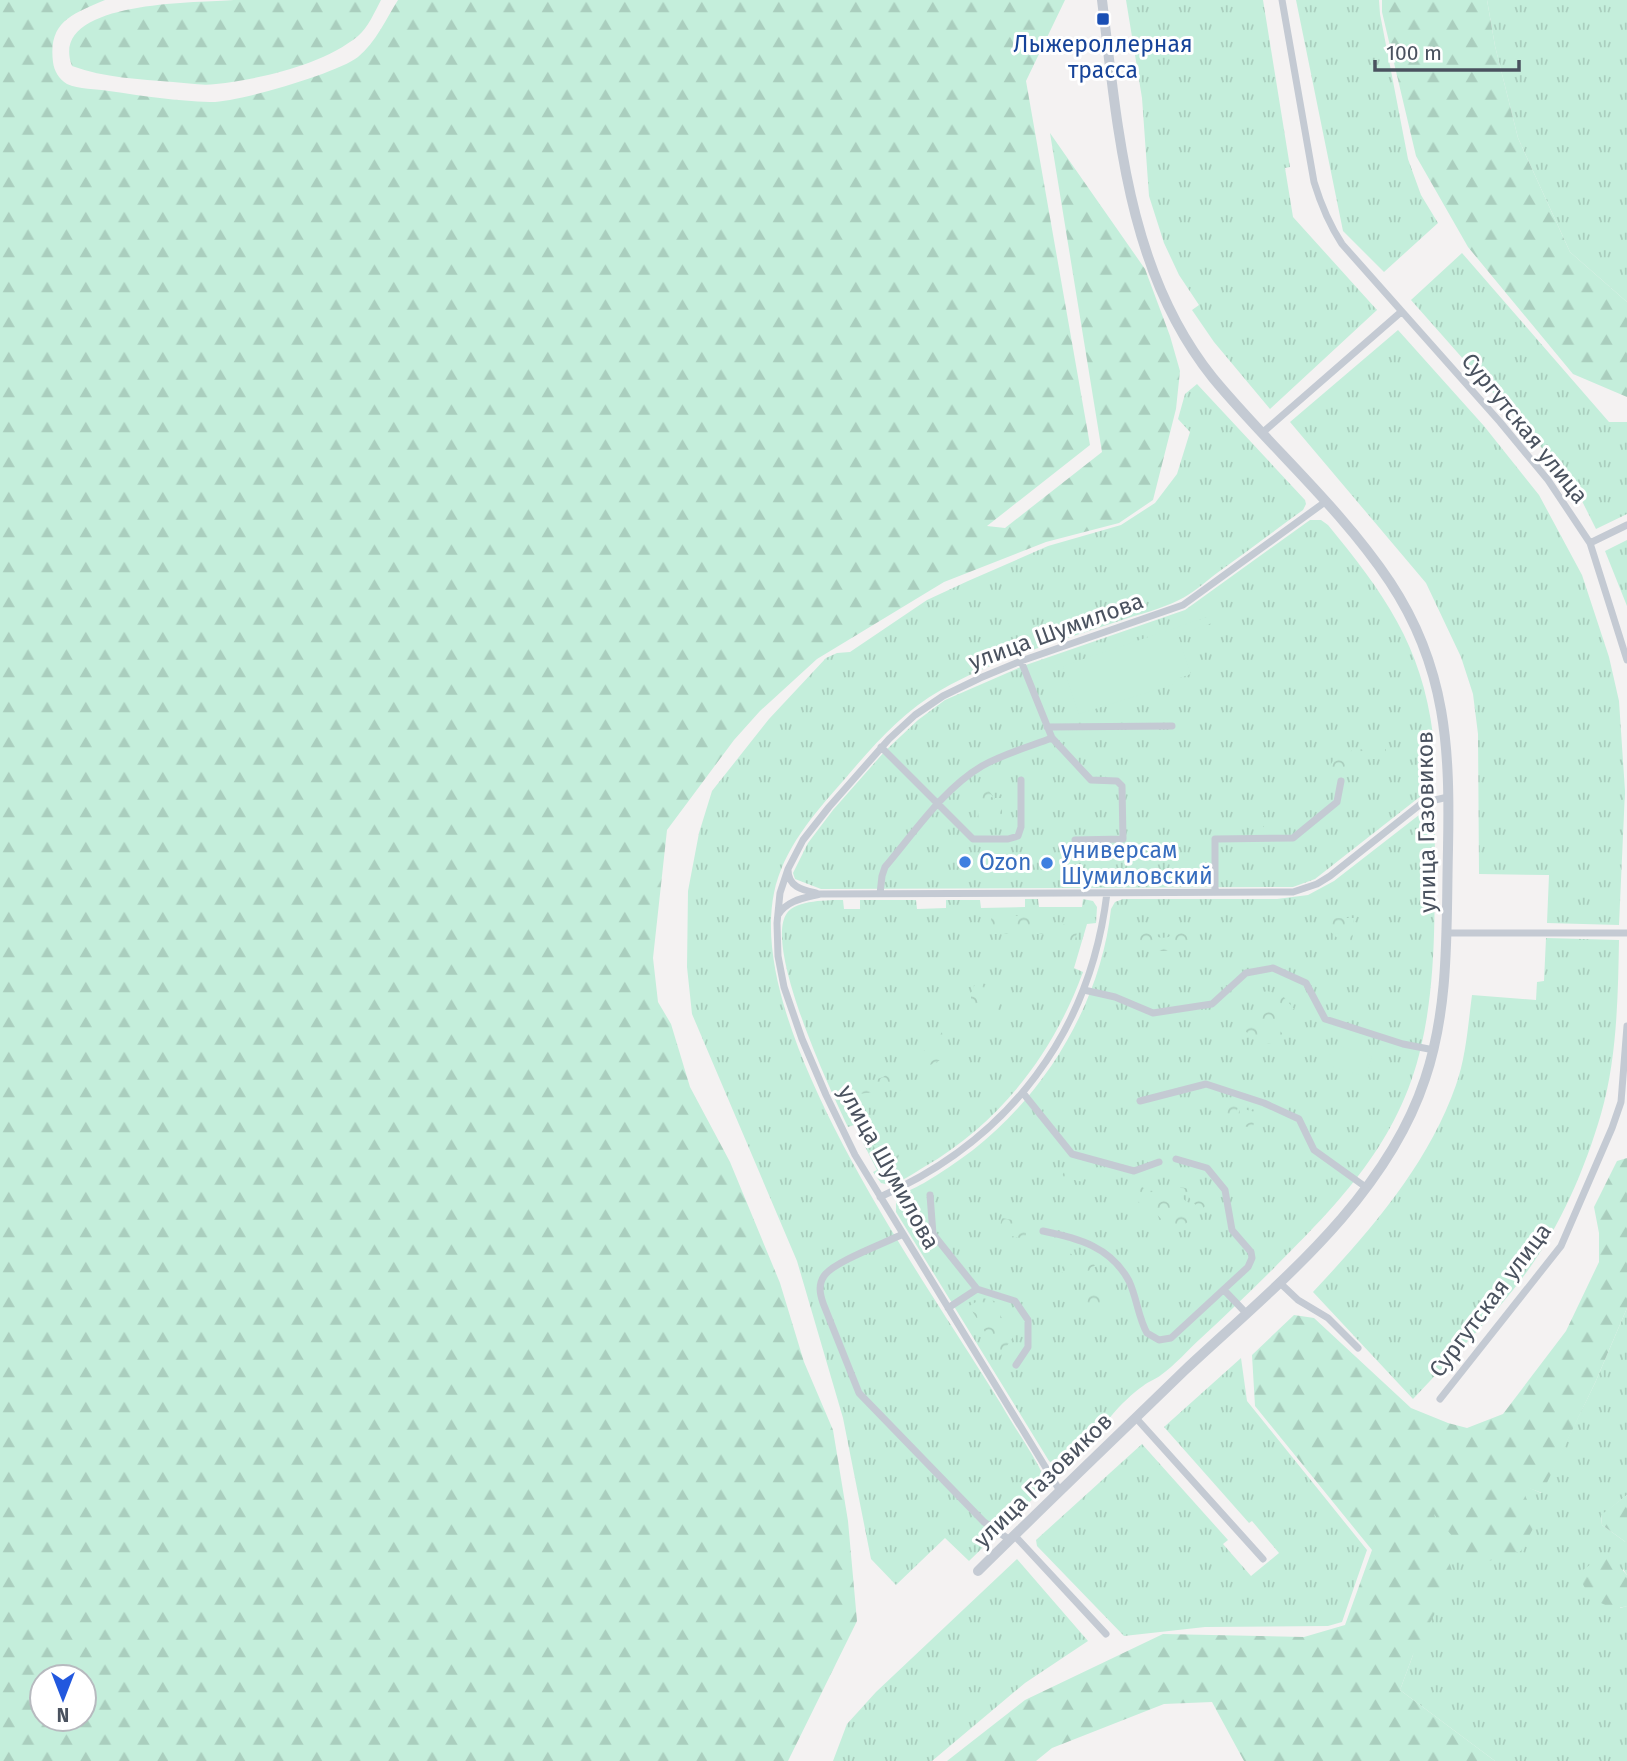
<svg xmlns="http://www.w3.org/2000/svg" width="1627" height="1761" viewBox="0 0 1627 1761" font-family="'Fira Sans',sans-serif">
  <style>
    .grass { fill: url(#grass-tufts) }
    .forest { fill: url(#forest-firs); fill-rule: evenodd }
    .park { fill: url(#park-crowns) }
    .garden { fill: #c4eedb }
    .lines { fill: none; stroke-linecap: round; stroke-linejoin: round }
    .minor { stroke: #c4cad3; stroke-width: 7 }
    .tertiary { stroke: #c4cad3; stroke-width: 10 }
    .transit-dot { fill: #1a4fb4; stroke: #fff; stroke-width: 2.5 }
    .shop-dot { fill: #3f7fe0; stroke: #fff; stroke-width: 2.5 }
    .labels { text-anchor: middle; stroke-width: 6; stroke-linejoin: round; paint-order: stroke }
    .transit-label { font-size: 23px; fill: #164399; stroke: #fff }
    .street-label { font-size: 23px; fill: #4a525f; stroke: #fff }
    .shop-label { font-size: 23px; fill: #366cbe; stroke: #fff; text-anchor: start }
  </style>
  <defs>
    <pattern id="grass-tufts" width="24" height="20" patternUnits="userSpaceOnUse" patternTransform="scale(1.75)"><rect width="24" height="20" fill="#c4eedb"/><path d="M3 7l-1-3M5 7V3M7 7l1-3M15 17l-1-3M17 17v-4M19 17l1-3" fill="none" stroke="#aacebe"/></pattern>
    <pattern id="forest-firs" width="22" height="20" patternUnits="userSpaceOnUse" patternTransform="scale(1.75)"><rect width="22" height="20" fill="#c4eedb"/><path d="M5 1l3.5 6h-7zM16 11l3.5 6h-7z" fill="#aacebe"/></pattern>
    <pattern id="park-crowns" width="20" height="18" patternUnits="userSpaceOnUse" patternTransform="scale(1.75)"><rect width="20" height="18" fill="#c4eedb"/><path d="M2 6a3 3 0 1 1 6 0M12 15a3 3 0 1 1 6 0" fill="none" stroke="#aacebe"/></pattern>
  </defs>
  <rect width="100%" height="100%" fill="#f4f2f2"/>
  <path class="grass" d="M1126,0H1263L1290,167L1285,168L1293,217L1377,310L1270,409L1214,342L1192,310L1199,305L1179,275L1164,243L1149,196L1142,98Z
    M1296,0H1379L1380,14L1408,159L1421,195L1438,223L1384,272L1343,231Z
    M1487,0H1627V302L1570,252L1518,138L1495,46Z
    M1462,253L1609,422H1627V514L1596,529L1579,495L1556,464L1411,300Z
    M1398,330L1484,426L1539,495L1582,575L1609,657L1619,701L1625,791L1619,925L1547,923L1549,875L1479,874L1478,734L1473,694L1461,657L1426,583L1290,422Z
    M1197,384L1305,500L1306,504L1303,510C1274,531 1246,552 1217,573C1205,582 1192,594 1179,600C1161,609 1140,614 1122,620C1061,641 997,658 941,690C902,712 872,747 843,781C814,814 783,849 774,893C745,1034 928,1284 1001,1404C1015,1429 1033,1453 1045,1479L1041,1491L969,1561L945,1538L896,1585L871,1559L843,1418L797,1261L692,1014L687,967L688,891L699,833L712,791L769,719L826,658L837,653L850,652L927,600L968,581L1048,546L1121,525L1155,503L1177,474L1190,432L1178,419L1185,394Z
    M1310,520H1321L1328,525C1383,592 1422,645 1433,735C1435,755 1438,775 1426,792L1315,879L1293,887H1277L821,889L795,879L793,873L808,843L833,810L885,751L918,720L945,700L1023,666L1185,610Z
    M1627,540V606L1605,551Z
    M1419,815H1427L1435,824C1434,898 1438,975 1421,1047C1399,1142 1340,1202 1273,1269C1249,1293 1225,1316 1200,1339C1188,1350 1175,1365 1161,1375C1156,1379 1149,1381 1143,1386C1133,1393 1120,1405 1112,1415C1101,1429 1076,1468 1056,1467L1049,1461L896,1212V1199C904,1192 915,1188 924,1183C941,1173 957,1162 973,1150C1046,1093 1101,1002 1111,909L1115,902L1123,899H1277L1308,895L1334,881Z
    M1025,899H1038L1039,907H1082L1083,899L1093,901L1097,907L1096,923L1087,924L1074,968L1083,972C1053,1054 1000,1123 924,1167C912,1174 895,1188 881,1183L873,1172L877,1170L854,1125L848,1127C831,1092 763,946 787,913C796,900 829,900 843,900L844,909H860V900H916L917,909L946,908V900H980L981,908L1025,907Z
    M1546,938L1619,940C1618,997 1617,1059 1601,1114C1585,1169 1560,1227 1526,1273C1493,1318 1451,1358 1413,1399L1313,1292C1370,1231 1428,1165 1456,1085C1466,1057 1468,1025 1472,995L1536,1000L1537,982L1544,981Z
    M1627,1308V1495L1601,1516L1602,1525L1627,1543V1575L1623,1569L1620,1608L1627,1606V1761H1495L1400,1690L1413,1655L1433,1511L1521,1484L1541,1493L1595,1383Z
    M1241,1358L1247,1401L1367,1550L1342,1622L1328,1626L1205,1627L1124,1636L1037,1546L1036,1540L1142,1444L1228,1540L1223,1544L1251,1576L1279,1553L1252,1521L1249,1523L1164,1427Z
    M1017,1559L1088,1641L1025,1683L932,1761H833L847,1724L876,1692Z"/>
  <path class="forest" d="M0,0H105C73,14 48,21 53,62C54,71 59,79 67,84C78,89 97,89 109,91C143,96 177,101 210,102C236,103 338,73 358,57C376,42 386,19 398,0H1065L1026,81L1090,445L987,526L1005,528L1102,452L1050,133L1145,269L1170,336L1180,371L1176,409L1153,500L1119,523L1046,542L944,582L817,659L760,711L734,740L667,830L653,958L658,1002L671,1024L690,1087L730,1162L780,1283L804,1362L833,1430L848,1521L857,1621L788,1761H0ZM42,1677H84V1719H42Z
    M234,0H381C375,11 368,28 358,36C323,65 260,79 216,84C202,86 187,83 173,82C139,79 105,78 72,66C47,0 196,3 234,0Z
    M1382,0H1487L1495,46L1518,138L1570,252L1627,302V397L1573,374L1468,247L1416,156L1382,12Z
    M1627,1158V1308L1595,1383L1542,1493L1521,1485L1536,1523L1521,1551L1476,1565L1434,1514L1454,1577L1413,1655L1400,1690L1495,1761H1244L1212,1702L1164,1704L1052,1748L1036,1761H947L1025,1700L1163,1634L1304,1637L1345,1625L1372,1550L1255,1406L1252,1355L1294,1315L1314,1318L1411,1408L1448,1423L1467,1428L1503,1414L1566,1331L1599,1262V1233L1594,1207L1617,1161Z
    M1627,1495V1543L1602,1525L1601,1515Z
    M1610,1556L1627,1575V1606C1605,1613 1583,1594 1579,1573L1599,1558Z"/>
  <path class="park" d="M1386,749V759H1355L1340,770H1329C1334,746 1367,749 1386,749Z
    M1312,784H1322V805H1312Z
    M984,785L993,796L979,807L970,796Z
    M995,798H1002V822H979L978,811Z
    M1248,815H1264V827L1248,828Z
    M991,916H1046L1055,934H992Z
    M1326,918H1354L1352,944C1337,940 1329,934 1326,918Z
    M1058,924L1079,925L1072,951Z
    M1130,925H1144C1154,942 1172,942 1182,925H1196C1186,960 1140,959 1130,925Z
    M977,980L997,990V1010L971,1011V993Z
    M1267,991L1283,996L1294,1009L1279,1015L1276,1026L1286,1038C1270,1048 1255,1045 1245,1030L1258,1023V1013L1263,1008L1256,994Z
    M943,1031L947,1036V1057L928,1066L923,1064L917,1055L930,1047Z
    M898,1067L906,1079L900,1091C894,1091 889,1089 882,1090C870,1092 860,1097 849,1089L883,1077Z
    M1223,1102L1238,1107L1234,1119L1209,1110Z
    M1240,1108L1255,1112L1253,1129L1236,1123Z
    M898,1144L899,1161H912V1165L903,1169H887L873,1145Z
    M1070,1163L1077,1165L1084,1176L1083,1182L1061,1177Z
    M1135,1183L1149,1191L1163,1190L1146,1206L1120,1192Z
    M1180,1187L1195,1190L1207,1205L1200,1210Z
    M1178,1193L1197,1213L1175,1234L1151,1208L1166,1194L1172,1197Z
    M1002,1218L1028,1223L1025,1239L998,1233Z
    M1069,1253L1095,1265C1086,1277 1073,1276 1060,1272Z
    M1092,1282L1111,1304L1097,1319L1084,1306L1081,1294Z
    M983,1298L998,1302L996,1308L1013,1337L1000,1356L969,1306Z"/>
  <path class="garden" d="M1213,615L1215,622L1178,635L1191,674L1174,680L1175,684L1079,714L1063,666Z
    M1333,1044L1372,1056L1365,1077L1327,1065Z"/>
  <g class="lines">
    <path class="minor" d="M1282,0L1314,182C1321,205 1329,224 1342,244L1500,422L1548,480L1590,543L1627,660
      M1262,433L1401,312
      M1590,543L1627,525
      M1021,661L1052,738L1091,780L1117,781L1122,786L1123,839L1075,840
      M1047,727L1172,726
      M881,747L973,839H1008L1018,836L1021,827V780
      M788,870C788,887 803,890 816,893
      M1215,892V839L1293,838L1337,802L1341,781
      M880,894L882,876L885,867C914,833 943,789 982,766C1003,754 1028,747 1052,738
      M778,915C787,900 804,898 820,894L1293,892L1317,884L1330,876L1422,803L1448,797
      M1446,933H1627
      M1084,990L1115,997L1153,1013L1212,1004L1246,973L1273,968L1306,983L1325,1019L1403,1044L1434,1050
      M1023,1093L1072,1154L1134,1171L1159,1162
      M1140,1101L1206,1084L1264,1103L1299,1119L1314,1150L1367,1188
      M930,1195L933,1234L977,1289L1015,1301L1028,1320V1347L1016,1365
      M880,1197C1009,1140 1090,1033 1107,893
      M1043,1231C1078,1238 1111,1247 1129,1281C1137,1298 1138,1317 1147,1333L1159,1340L1171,1338L1248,1267L1252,1258L1251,1252L1232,1230L1225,1190L1207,1168L1176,1159
      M903,1234C885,1243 833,1262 824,1276C818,1285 820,1294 823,1303L859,1393L984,1522L1010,1540
      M1279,1282L1298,1300L1328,1318L1358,1348
      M1224,1290L1246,1313
      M948,1308L977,1289
      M1440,1399L1561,1246L1612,1128L1621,1102L1627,1026
      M1136,1418L1263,1559
      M1060,1491L855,1155L826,1095L802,1039L784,987L778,956L777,923L780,893L788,869L803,840L829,807L889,739L915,715L943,696L980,678L1021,661L1183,605L1325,502
      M1014,1535L1106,1634"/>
    <path class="tertiary" d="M978,1571C1047,1503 1116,1437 1185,1370C1275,1286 1385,1200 1425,1079C1450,1005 1446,926 1448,849C1450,750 1447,668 1390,582C1340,507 1270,447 1213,378C1127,271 1118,130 1102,0"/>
  </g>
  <rect class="transit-dot" x="1096" y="12" width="14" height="14" rx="3.5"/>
  <g class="shop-dot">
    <circle cx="965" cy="862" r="7"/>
    <circle cx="1047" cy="863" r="7"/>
  </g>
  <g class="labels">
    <g class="transit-label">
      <text x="1103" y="52">Лыжероллерная<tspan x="1103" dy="26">трасса</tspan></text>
    </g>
    <g class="street-label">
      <text transform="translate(1525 428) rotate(51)" y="8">Сургутская улица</text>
      <text transform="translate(1056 631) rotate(-20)" y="8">улица Шумилова</text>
      <text transform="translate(1426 822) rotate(-91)" y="8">улица Газовиков</text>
      <text transform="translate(889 1167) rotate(61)" y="8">улица Шумилова</text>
      <text transform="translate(1490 1300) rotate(-53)" y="8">Сургутская улица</text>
      <text transform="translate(1043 1480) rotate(-44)" y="8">улица Газовиков</text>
    </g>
    <g class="shop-label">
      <text x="1061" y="858">универсам<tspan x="1061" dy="26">Шумиловский</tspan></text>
      <text x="979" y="870">Ozon</text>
    </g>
  </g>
  <g transform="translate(63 1698) rotate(180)"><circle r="33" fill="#ffffff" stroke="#b7babf" stroke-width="2"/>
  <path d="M0-5L12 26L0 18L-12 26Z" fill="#2258de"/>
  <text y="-10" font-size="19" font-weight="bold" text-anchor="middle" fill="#4a525f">N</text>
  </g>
  <path d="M1375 60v10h144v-10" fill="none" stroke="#4a525f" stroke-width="3.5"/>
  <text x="1386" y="60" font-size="21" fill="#4a525f" stroke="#ffffff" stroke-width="5" paint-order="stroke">100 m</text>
</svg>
